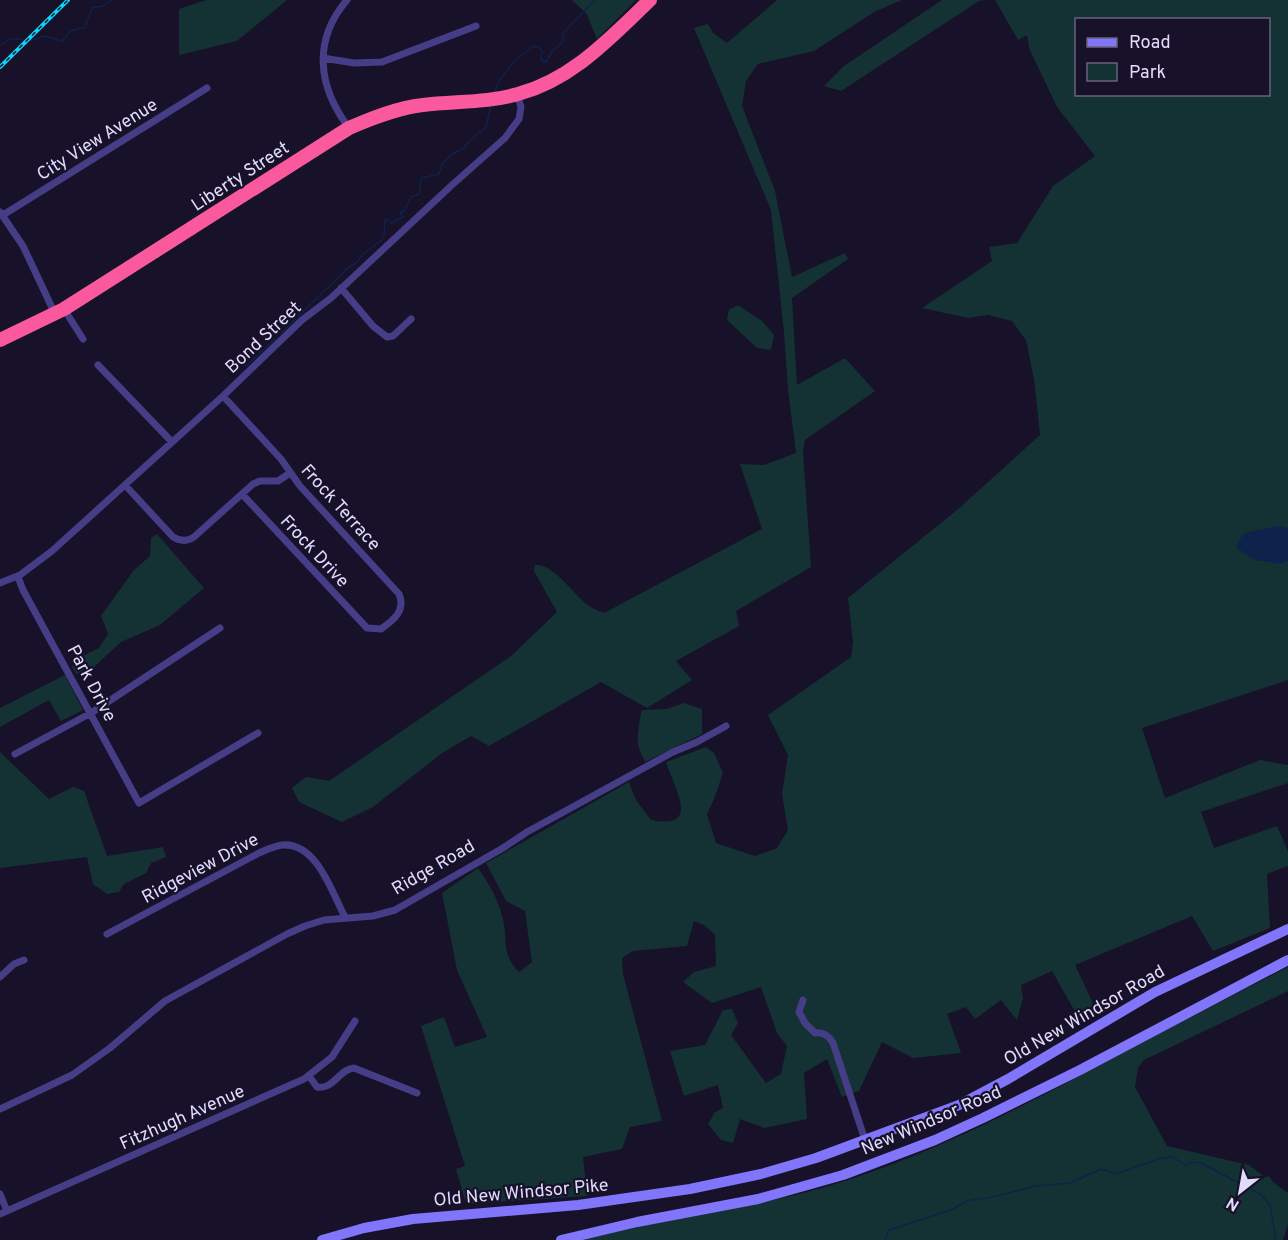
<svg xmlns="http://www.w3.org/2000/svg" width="1288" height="1240" viewBox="0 0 1288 1240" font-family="Overpass,sans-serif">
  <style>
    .green { fill: #143233; fill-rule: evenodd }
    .water { fill: #0f224b }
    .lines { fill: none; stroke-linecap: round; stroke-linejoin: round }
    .stream { stroke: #0f224b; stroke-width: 1.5 }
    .street { stroke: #453e87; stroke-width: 7 }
    .secondary { stroke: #8075fb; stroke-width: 10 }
    .highway { stroke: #fa5a9d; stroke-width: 14 }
    .rail-casing { stroke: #0dd3f8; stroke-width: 4 }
    .rail { stroke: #171129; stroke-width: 1.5; stroke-dasharray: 4.5; stroke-linecap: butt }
    .labels { text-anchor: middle; stroke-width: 4.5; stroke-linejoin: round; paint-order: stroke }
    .street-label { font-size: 18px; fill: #e1dbfe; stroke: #171129 }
  </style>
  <rect width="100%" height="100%" fill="#171129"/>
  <path class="green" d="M206,0H287L237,41L179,55V9Z
    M572,0H636L597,39L586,13Z
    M777,0H902L874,12L814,51L758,64L746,81L742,106L775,191L792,277L845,253L848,259L792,298L797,385L845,358L875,391L805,440L803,451L811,567L736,611L739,626L676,661L692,680L647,708L601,682L489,746L471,736L442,753L373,807L342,822L299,802L292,788L306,777L329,781L511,656L557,612L534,571L535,565C555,563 574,597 591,607C595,610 600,611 604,613L762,529L740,464L764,465L796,453L788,389L784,332L771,210L694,28L708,24L713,33L727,43Z
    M942,0H985L979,1L841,91L824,86L844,66Z
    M995,0H1288V680L1142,728L1165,798L1260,760L1288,765V783L1201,812L1214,848L1277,826L1288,851V866L1267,874L1270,928L1213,951L1192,916L1075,965L1094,1005L1077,1015L1052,971L1021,985L1023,998L1017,1020L1001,1000L975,1019L966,1007L947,1014L961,1053L913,1058L882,1042L859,1091L842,1097L827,1059L804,1073L807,1119L764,1128L740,1119L733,1143L721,1140L708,1124L715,1112L723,1108L718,1085L684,1096L670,1051L705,1045L723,1010L732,1009L738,1023L731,1035L766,1083L781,1074L787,1046L777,1033L761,987L712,1003L683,982L694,972L716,966L715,935L704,925L694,921L687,946L633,951L622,958L623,974L662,1121L630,1127L622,1149L583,1157L587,1196L466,1204L456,1169L465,1166L421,1026L444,1017L455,1047L487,1037L457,970L442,893L478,868C490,885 498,899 503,919C508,941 501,954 519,972L532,962L525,911L506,901L486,863L629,782L636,800L651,820C702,830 674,788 666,762L706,747L714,753L723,773L714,799L707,814L716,843L755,856L777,848L788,830L782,794L788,755L768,715L851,657L853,642L848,598L957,510L1040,435L1034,379L1026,340L1012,321L988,315L968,318L922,308L992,261L989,247L1017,243L1053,186L1095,156L1057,107L1029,48L1027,35L1018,40ZM1076,20H1268V94H1076Z
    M738,305L762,321L774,335L771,350L757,348L727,320L729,310Z
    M157,534L204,588L160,625L121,642L94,667L76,674L72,667L80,657L99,648L108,634L101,616L134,570L150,556L151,538Z
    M65,675L83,710L61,721L49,700L0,727V708Z
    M684,703L702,709V734L645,762C643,757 639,750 638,744C637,737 640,716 642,710L667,709Z
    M0,750L1,753L49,799L73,787L84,791L107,856L163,847L166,857L151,863L146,873L124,884L119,892L107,894L93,884L87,857L0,868Z
    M1288,967V991L1144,1060L1138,1068L1135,1087L1167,1146L1249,1165L1265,1177L1269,1176L1273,1182L1288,1193V1224L1283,1240H578C667,1216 760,1209 848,1180C955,1145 1052,1091 1151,1038C1196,1014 1242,991 1288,967Z"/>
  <path class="water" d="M1279,526L1288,528V560L1282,564L1254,560L1237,548V544L1244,533Z"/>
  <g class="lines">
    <path class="stream" d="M30,41L45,36L62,41L71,31L85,27L92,8L103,6L112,0
      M0,46L9,39H22
      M495,92C499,75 519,56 533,46L539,48L542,51L541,60L546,62L553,50L561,44L564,37L562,34L595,0
      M281,333L349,267L355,264L363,254L382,240L384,236L385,219L391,223L403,217L400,212L404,211L411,197L419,194L421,178L439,174L442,164L451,155L464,148L468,142L486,127L491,105
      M246,366L275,339
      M885,1240L889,1230L951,1210L967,1201L998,1196L1035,1186L1070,1183L1101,1169L1116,1174L1161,1158L1173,1157L1185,1165L1192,1162L1201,1163L1260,1194L1270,1205L1276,1240"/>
    <path class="street" d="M347,0C312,41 318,87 349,128
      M323,58L354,63L382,62L476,26
      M0,212L23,246L55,314
      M3,215L207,88
      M341,288L373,326L387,337L393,336L411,319
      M64,309L83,339
      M98,365L172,442
      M223,396L281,459L300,486L399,594C406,610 394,620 381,629L367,628L242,494
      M125,485L173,537C180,541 187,542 194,537L253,484L260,481H278L290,473
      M18,577L23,590L139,803L258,733
      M0,583L20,575L52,551L223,396L302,320L331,298L452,185L505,138L519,119L521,107L517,94
      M15,754L91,713L220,628
      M107,934L259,853C266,850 274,846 282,845C317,842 332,893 345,917
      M0,977L14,964L24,960
      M803,1000L799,1012L805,1023L815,1033C823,1032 829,1036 833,1043L865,1140
      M309,1076L317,1087C334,1090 339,1069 354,1068L417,1093
      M0,1109L72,1075L110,1048L165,1001L287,934L305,926L324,920L373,916L395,910L503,848L527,832L673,752L697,742L726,726
      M0,1194L7,1211
      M0,1214L304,1079L332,1057L355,1021"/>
    <path class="secondary" d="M322,1240L364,1228L413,1219L578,1205L690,1189L761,1174L816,1158L959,1105L1008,1079L1155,992L1288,929
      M561,1240L637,1222L758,1199L843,1175L935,1140L983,1118L1080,1070L1288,960"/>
    <path class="highway" d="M0,340L64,309L349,128C372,118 397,108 423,105C455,101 487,103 518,94C573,79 610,38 650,0"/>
    <defs>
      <path id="rail" d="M0,67L68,0"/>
    </defs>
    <use href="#rail" class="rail-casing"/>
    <use href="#rail" class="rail"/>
  </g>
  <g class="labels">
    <g class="street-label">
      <text transform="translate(97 139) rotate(-32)" y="6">City View Avenue</text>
      <text transform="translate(240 176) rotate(-33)" y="6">Liberty Street</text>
      <text transform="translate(263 337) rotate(-43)" y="6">Bond Street</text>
      <text transform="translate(341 507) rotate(48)" y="6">Frock Terrace</text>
      <text transform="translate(315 551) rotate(47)" y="6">Frock Drive</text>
      <text transform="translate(92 683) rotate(62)" y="6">Park Drive</text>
      <text transform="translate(433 867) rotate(-30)" y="6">Ridge Road</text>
      <text transform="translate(200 868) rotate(-28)" y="6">Ridgeview Drive</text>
      <text transform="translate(1084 1015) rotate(-30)" y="6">Old New Windsor Road</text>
      <text transform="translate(182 1117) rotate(-24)" y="6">Fitzhugh Avenue</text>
      <text transform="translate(931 1120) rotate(-23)" y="6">New Windsor Road</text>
      <text transform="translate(521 1192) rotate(-5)" y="6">Old New Windsor Pike</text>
    </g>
  </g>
  <rect x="1075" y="18" width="195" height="78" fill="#171129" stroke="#68627e" stroke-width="1.5"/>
  <rect x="1087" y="38" width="30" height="9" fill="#8075fb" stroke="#68627e" stroke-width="1.5"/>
  <text x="1129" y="48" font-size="18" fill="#e1dbfe">Road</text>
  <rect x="1087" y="63" width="30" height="18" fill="#143233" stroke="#68627e" stroke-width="1.5"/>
  <text x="1129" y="78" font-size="18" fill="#e1dbfe">Park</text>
  <g transform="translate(1240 1192) rotate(211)" stroke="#171129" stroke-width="4.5" paint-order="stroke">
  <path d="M0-4.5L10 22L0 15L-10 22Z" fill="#e1dbfe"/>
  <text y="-9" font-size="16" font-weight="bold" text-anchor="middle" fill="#e1dbfe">N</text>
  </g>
</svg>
